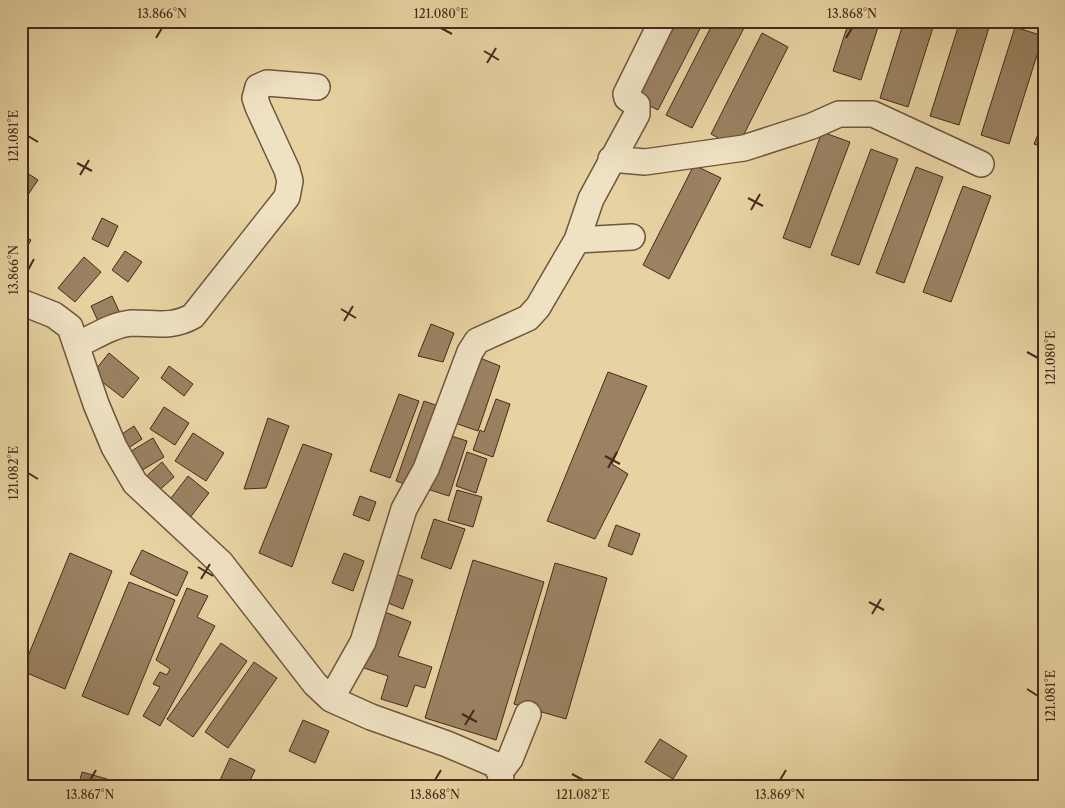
<svg xmlns="http://www.w3.org/2000/svg" width="1065" height="808" viewBox="0 0 1065 808" font-family="'Libre Caslon Text',serif">
  <style>
    .building { fill: #9a8262; stroke: #472a1c }
    .lines { fill: none; stroke-linecap: round; stroke-linejoin: round }
    .minor-casing { stroke: #6f543e; stroke-width: 28 }
    .minor { stroke: #efe2c3; stroke-width: 25 }
    .ticks { fill: none; stroke: #472a1c; stroke-width: 2 }
    .neatline { fill: none; stroke: #472a1c; stroke-width: 2 }
    .ticks-label { font-size: 12px; text-anchor: middle; fill: #472a1c }
  </style>
  <rect width="100%" height="100%" fill="#e7d3a2"/>
  <filter id="stains"><feTurbulence type="fractalNoise" baseFrequency=".004" numOctaves="4"/><feColorMatrix values="0 0 0 0 .2 0 0 0 0 .09 0 0 0 0 .02 0 0 0 .5 -.17"/></filter>
  <radialGradient id="worn" r=".72"><stop offset=".6" stop-color="#630" stop-opacity="0"/><stop offset="1" stop-color="#630" stop-opacity=".3"/></radialGradient>
  <path class="building" d="M671,21H704L658,110L632,97Z
    M714,21H731L744,28L692,128L666,115Z
    M849,21H880L861,80L833,71Z
    M904,21H935L908,107L880,98Z
    M960,21H991L959,125L930,116Z
    M1015,27L1043,36L1009,144L981,135Z
    M762,33L788,47L737,148L711,134Z
    M1044,120V148L1034,144Z
    M822,132L850,142L810,248L783,238Z
    M871,149L898,159L859,265L831,255Z
    M694,165L721,178L669,279L643,265Z
    M916,167L943,177L904,283L876,273Z
    M24,171L38,180L21,205V175Z
    M963,186L991,196L951,302L923,292Z
    M102,218L118,226L108,247L92,239Z
    M21,234L31,240L21,258Z
    M125,251L142,262L128,282L112,270Z
    M84,257L101,272L75,302L58,288Z
    M112,296L124,322L103,332L91,306Z
    M431,324L454,333L443,362L418,356Z
    M109,353L139,378L123,398L92,374Z
    M470,354L500,366L478,431L449,421Z
    M169,366L193,384L184,396L161,378Z
    M608,372L647,386L612,464L628,474L595,539L547,521Z
    M399,394L419,401L390,478L370,471Z
    M496,399L510,404L493,457L473,450L480,430L484,432Z
    M424,401L441,407L413,487L396,481Z
    M164,407L189,423L175,445L150,429Z
    M268,418L289,426L266,488L244,489Z
    M134,426L142,439L127,449L119,436Z
    M193,433L224,453L206,481L175,461Z
    M442,433L467,441L449,496L424,488Z
    M153,438L164,457L139,472L128,453Z
    M303,444L332,454L292,567L259,553Z
    M467,452L487,459L476,493L456,486Z
    M162,462L174,477L154,495L141,481Z
    M188,476L209,493L189,519L168,502Z
    M457,490L482,497L473,527L448,520Z
    M360,496L376,502L369,521L353,515Z
    M434,519L465,529L451,569L421,558Z
    M616,525L640,534L632,555L608,546Z
    M142,550L188,572L177,596L130,574Z
    M70,553L112,571L65,689L22,671Z
    M344,553L364,561L353,591L332,583Z
    M473,560L544,582L496,740L425,718Z
    M555,563L607,578L566,719L514,704Z
    M393,573L413,580L403,609L383,601Z
    M129,582L175,600L128,715L82,696Z
    M187,588L208,596L197,617L215,626L160,726L143,716L160,687L153,684L160,672L167,675L170,669L156,660Z
    M377,609L411,622L398,656L432,667L425,688L415,685L407,707L381,699L388,676L361,667Z
    M21,626L28,628L21,651Z
    M221,643L247,661L193,737L167,719Z
    M254,662L277,678L228,748L205,732Z
    M303,720L329,731L315,763L289,751Z
    M660,739L687,756L673,779L645,762Z
    M230,758L255,770L247,787H217Z
    M21,766H27L25,787H21Z
    M82,772L107,779L105,787H78Z"/>
  <g class="lines">
    <defs>
      <path id="minor" d="M611,159L645,162L744,148L812,126L839,114H873L981,164
        M577,240L632,237
        M21,302L54,315L70,327L96,404L114,447L135,483L221,563L315,684L331,699L371,717L447,744L494,764L500,772L502,787
        M77,345C94,337 114,324 132,323C155,323 172,328 193,316L287,197L290,181L287,170L258,107L255,98L258,87L267,83L317,87
        M331,699L363,642L404,509L426,469L470,352L477,341L528,318L538,307L577,240L591,199L637,114V105L627,98L626,94L662,21
        M500,772L510,759L528,714"/>
    </defs>
    <use href="#minor" class="minor-casing"/>
    <use href="#minor" class="minor"/>
  </g>
  <path class="ticks" d="M441,28L452,34M156,38L162,28M846,38L852,28M484,51L499,60M487,63L496,48M28,136L38,142M77,163L92,171M80,175L89,160M748,198L763,206M751,210L760,194M28,270L34,259M341,309L356,318M344,321L353,306M1027,352L1038,358M605,456L620,464M608,468L617,452M28,473L38,479M198,567L213,576M201,579L210,564M869,602L884,610M872,614L881,599M1027,689L1038,696M462,714L477,722M465,725L474,710M572,774L583,780M90,780L96,770M435,780L441,770M780,780L786,770"/>
  <rect width="1065" height="808" fill="none" stroke="#e7d3a2" stroke-width="55"/>
  <rect x="28" y="28" width="1010" height="752" class="neatline"/>
  <g class="ticks-label">
    <text x="162" y="18">13.866°N</text>
    <text x="441" y="18">121.080°E</text>
    <text x="852" y="18">13.868°N</text>
    <text transform="translate(14 136) rotate(-90)" y="4">121.081°E</text>
    <text transform="translate(14 270) rotate(-90)" y="4">13.866°N</text>
    <text transform="translate(1051 358) rotate(-90)" y="4">121.080°E</text>
    <text transform="translate(14 473) rotate(-90)" y="4">121.082°E</text>
    <text transform="translate(1051 696) rotate(-90)" y="4">121.081°E</text>
    <text x="90" y="799">13.867°N</text>
    <text x="435" y="799">13.868°N</text>
    <text x="583" y="799">121.082°E</text>
    <text x="780" y="799">13.869°N</text>
  </g>
  <rect width="100%" height="100%" filter="url(#stains)"/>
  <rect width="100%" height="100%" fill="url(#worn)"/>
</svg>
